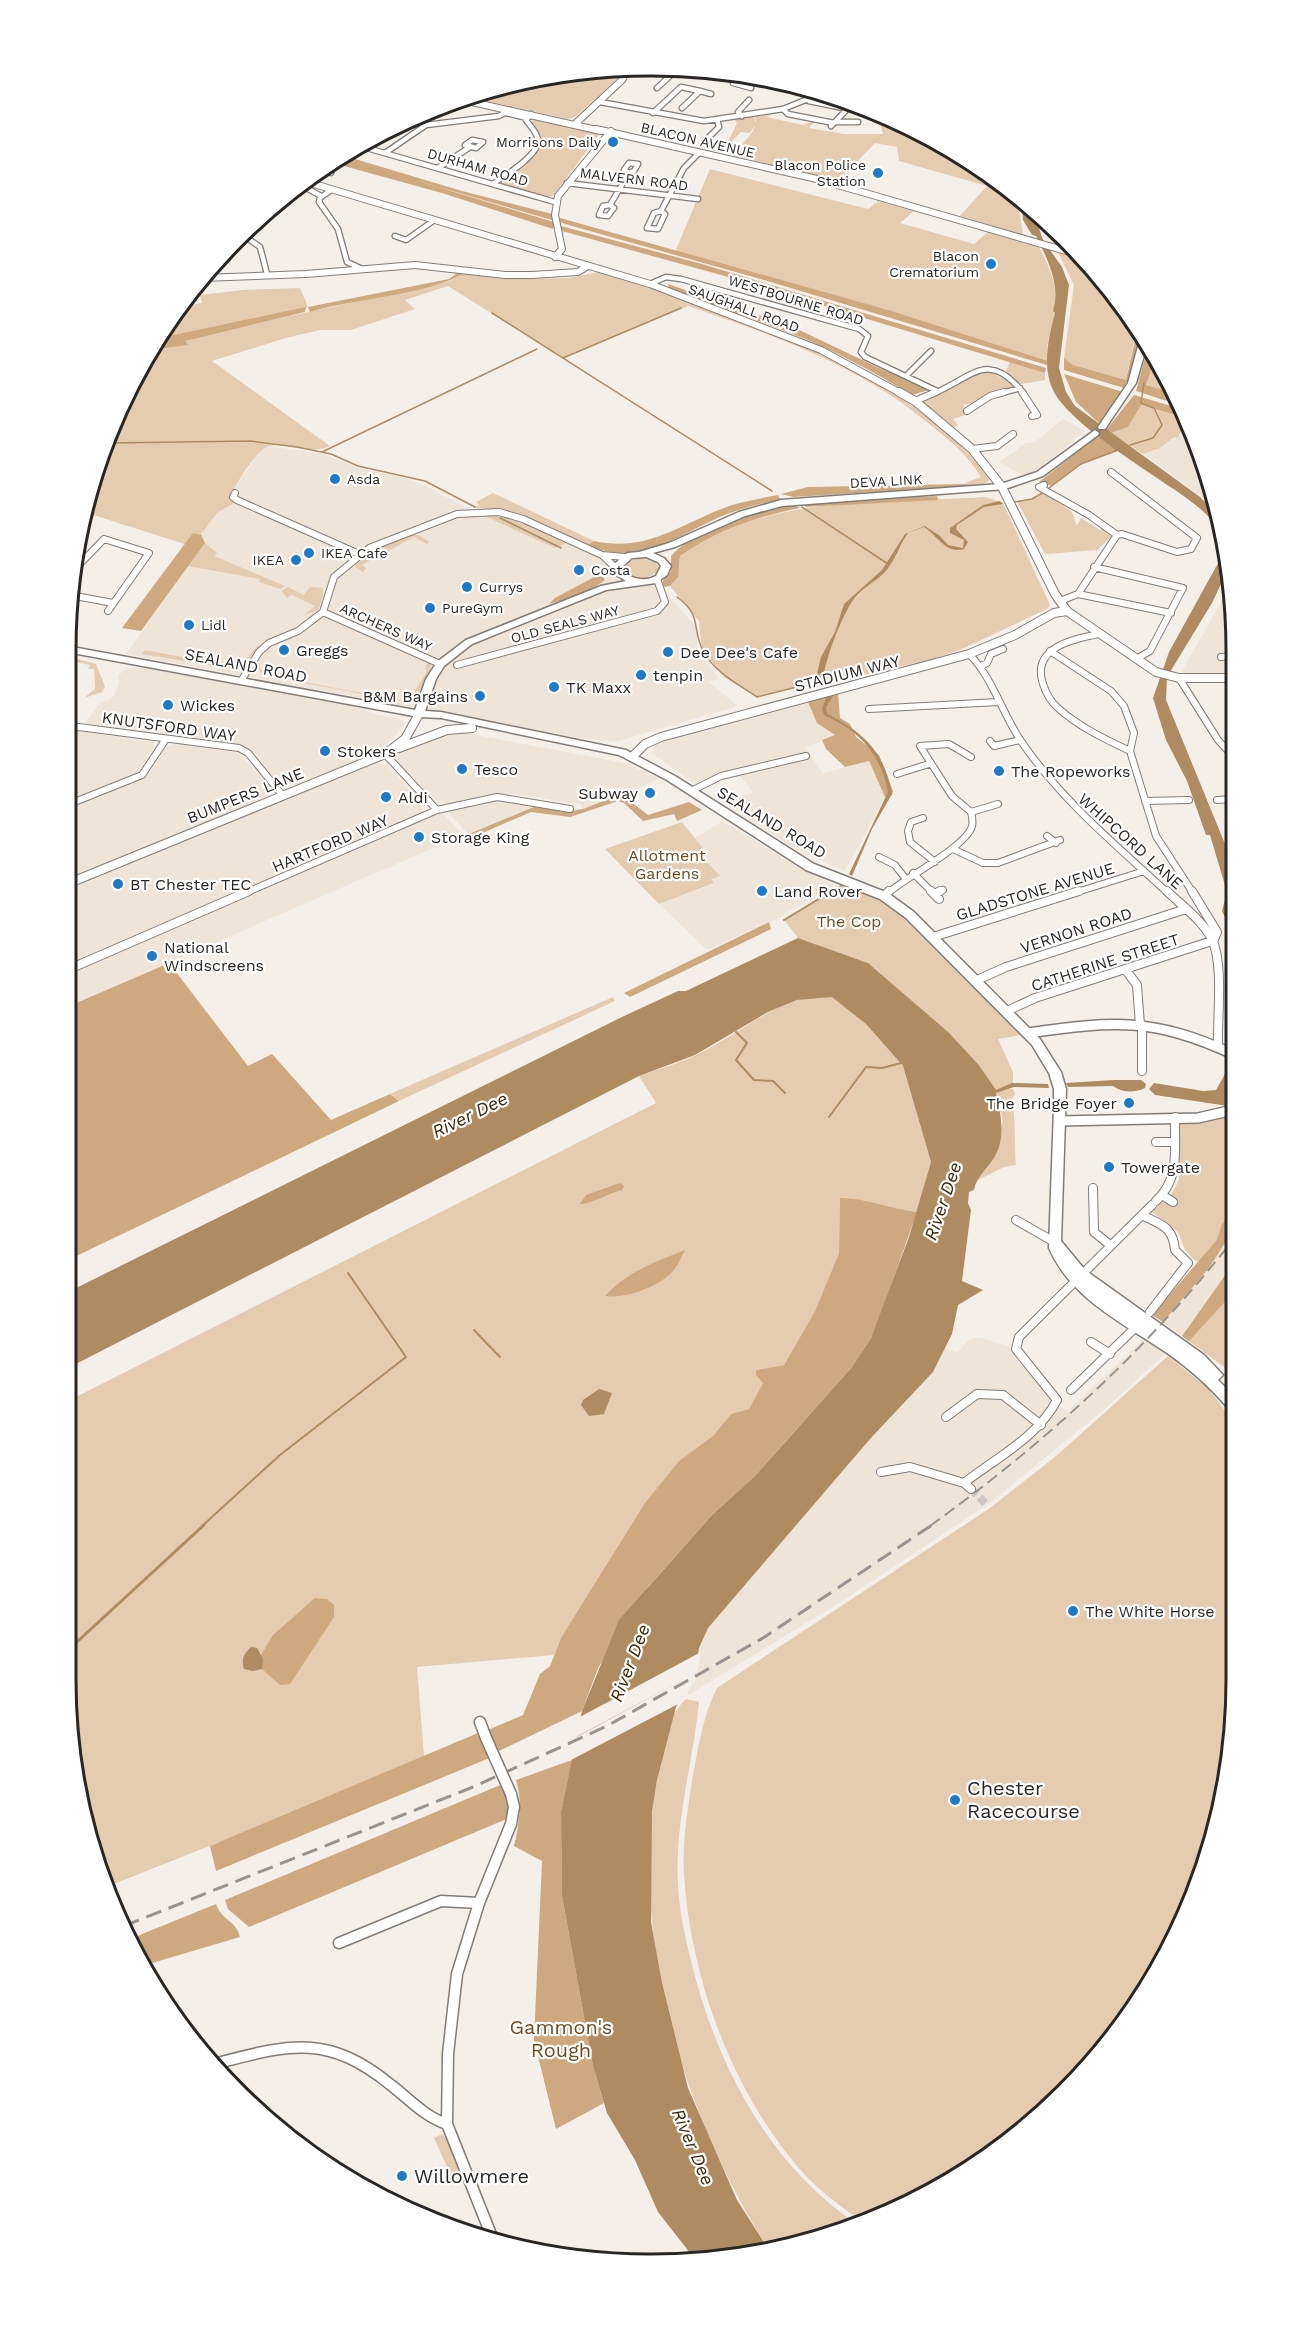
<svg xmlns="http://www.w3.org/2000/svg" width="1302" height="2330" viewBox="0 0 1302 2330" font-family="'Work Sans',sans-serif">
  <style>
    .built { fill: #efe4d8 }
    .green { fill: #e5cbaf }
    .forest { fill: #cea87e }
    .water { fill: #af8b61 }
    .pier { fill: #f5efea }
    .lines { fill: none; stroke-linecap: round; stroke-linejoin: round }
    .stream-far2 { stroke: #af8b61; stroke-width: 1.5 }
    .stream-far1 { stroke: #af8b61; stroke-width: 2 }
    .stream { stroke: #af8b61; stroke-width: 3 }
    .minor-tunnel { stroke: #ccc7c3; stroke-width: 8; stroke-dasharray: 8 4; stroke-linecap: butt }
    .minor-far3-casing { stroke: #817c77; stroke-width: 7 }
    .minor-far2-casing { stroke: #817c77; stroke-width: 8 }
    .minor-far1-casing { stroke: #817c77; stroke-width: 10 }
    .minor-casing { stroke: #817c77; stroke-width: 13 }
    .tertiary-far2-casing { stroke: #817c77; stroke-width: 8 }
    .tertiary-far1-casing { stroke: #817c77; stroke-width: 10 }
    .tertiary-casing { stroke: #817c77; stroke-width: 12 }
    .primary-casing { stroke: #817c77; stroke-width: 3 }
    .minor-far3 { stroke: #fff; stroke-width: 4.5 }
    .minor-far2 { stroke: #fff; stroke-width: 6 }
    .minor-far1 { stroke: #fff; stroke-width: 8 }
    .minor { stroke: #fff; stroke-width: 10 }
    .tertiary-far2 { stroke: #fff; stroke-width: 6 }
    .tertiary-far1 { stroke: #fff; stroke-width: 8 }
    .tertiary { stroke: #fff; stroke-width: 9 }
    .primary { fill: #fff; fill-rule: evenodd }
    .rail-far1 { stroke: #979390; stroke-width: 2; stroke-dasharray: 12 6; stroke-linecap: butt }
    .rail { stroke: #979390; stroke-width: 3; stroke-dasharray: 16 8; stroke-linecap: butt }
    .minor-bridge-casing { stroke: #817c77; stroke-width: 13; stroke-linecap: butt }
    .minor-bridge { stroke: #fff; stroke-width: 10 }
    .poi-dot { fill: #1e7ac7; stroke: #fff; stroke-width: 2 }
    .labels { text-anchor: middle; stroke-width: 4.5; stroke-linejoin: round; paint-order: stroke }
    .far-street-label { font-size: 14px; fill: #292725; stroke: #fff }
    .far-poi-label { font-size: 14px; fill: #292725; stroke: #fff; text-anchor: start }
    .poi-label { font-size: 16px; fill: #292725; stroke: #fff; text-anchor: start }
    .street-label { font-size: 16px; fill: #292725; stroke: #fff }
    .park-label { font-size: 16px; fill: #704a18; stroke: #fff }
    .water-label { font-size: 18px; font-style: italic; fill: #412703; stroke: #fff }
    .near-poi-label { font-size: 20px; fill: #292725; stroke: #fff; text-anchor: start }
    .near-park-label { font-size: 20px; fill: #704a18; stroke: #fff }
    .rim { fill: none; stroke: #292725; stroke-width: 3 }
  </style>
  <rect width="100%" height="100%" fill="#f5efea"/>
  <path class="built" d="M1063,419L1085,431L1040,468L1024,476L999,462L1026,443L1035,442Z
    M1185,422L1205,463L1215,506L1143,454L1160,448L1174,437L1178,438Z
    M268,446L322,454L359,468L401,477L426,486L476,513L521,521L600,558L620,580L627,584L662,582L669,597L697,628V648L719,679L709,682L738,706L615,742L574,737L126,654L205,543L201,534L217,513L234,504L236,501L229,497L259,452Z
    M1231,578V675H1184L1182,671L1219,606Z
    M146,668L353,706L378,715L399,718L405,724L396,735L375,753L295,785L277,783L253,752L232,744L85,723L101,702L109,700L115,694L119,682L118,675L126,669Z
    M807,700L818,723L836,735L806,748L823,773L869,761L885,797L845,871L801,852L722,802L753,792L737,772L712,776L696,784L651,753L656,745L676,737Z
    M79,731L152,742L155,745L139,772L67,801V736Z
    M451,733H465L624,763L659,778L633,791L631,789L583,809L580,804L507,793L488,794L447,804L436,801L397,761L398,754Z
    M174,744L239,753L269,787L265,797L67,879V808L145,777L151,772L165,748Z
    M376,763L387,765L424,804L420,814L67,967V890Z
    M498,799L537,805L468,834L448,812Z
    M442,813L463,835L67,1007V968Z
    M723,821L797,867L835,885L780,917L707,950L659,904L713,884L710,879L719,876L700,855L706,852L695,838Z
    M1233,1230V1264L1186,1329L1234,1374L1163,1322L1209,1268Z
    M979,1337L1010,1347L1014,1358L1039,1379L1047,1392L1050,1403L1068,1411L1144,1339L1166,1353L1106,1408L987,1505L839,1603L687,1696L701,1640L708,1628L870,1439L933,1372L945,1348L958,1352L968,1340Z"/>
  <path class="green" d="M612,67L624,68L613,83L575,117L568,119L486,101L504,85Z
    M771,115L767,117L802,125L815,121L809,128L844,134H883L880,123C914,116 988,177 1017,197L1023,235L960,216L987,186L899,161L897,147L875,143L838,181L731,155C740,145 760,131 755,117Z
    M754,117L756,125L749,133L741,132L720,153L717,152L729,140L737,123L734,119Z
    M537,119L599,134L554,195L549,197L501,184V180C511,172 543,153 540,139C539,133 533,127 530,122Z
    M710,169L868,209L878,201L914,211L900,223L974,244L988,232L1039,247C1049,267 1060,287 1053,311L1055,313L1047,346L1048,361L892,311L675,252Z
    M1058,252L1077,258L1137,326L1126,380L1072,365L1064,358L1074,285Z
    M599,272C613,276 629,278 643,283C664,290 682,301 703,308C812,346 915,387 989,476V481L982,485L966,486L968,484L965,483L981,477C969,457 953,443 934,428C863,367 776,336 688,306L563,358L448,286L405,300L415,309L351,330H320L286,338L212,361L330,446C307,456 291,442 269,446C257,449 237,483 231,494L229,497L236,502L217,513L201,534L205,543L217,553L214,556L285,586L280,589L259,582L260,579L188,566L200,549L84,512L86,499L144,359L151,350L187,345L184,341L213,333L450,281L463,274L504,279L570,278Z
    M300,288L308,307L159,338L181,307L202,303L200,295L243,290Z
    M1153,357L1170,393L1146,385Z
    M1010,362L1045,373V380L1021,384L1005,373Z
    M989,372L1011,382L1013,387L973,404H963L968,414L953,419L958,425L954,427L924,403L923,398L958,385L973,374Z
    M1140,405L1182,417L1185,422L1178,438L1174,437L1160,448L1143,454L1111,433L1128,427Z
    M1044,492L1072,512L1077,526L1081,518L1100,530L1104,528L1112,534L1111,537L1097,550L1045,554L1017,501L1032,499Z
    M493,493L594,541L588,545C548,526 518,508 473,508L479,505L476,502Z
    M986,497L1003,503L1050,605L1047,609L962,649L933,659L828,683L821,681L757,697L724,677L702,650L699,621L670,586L679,570L680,556C769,493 882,504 986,497Z
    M478,513C511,516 536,528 566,542L565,544L555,548Z
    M410,535H419L429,542L427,544L414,537L362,565L366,568L363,572L355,567V562L367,552Z
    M639,558L655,562L659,568L658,572L644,579L628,575L623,570L625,563Z
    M288,587L304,595L310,587L323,588V596L318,610L304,615L315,606L292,595L287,598L282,591Z
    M257,646L259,647L242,666L233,669L142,654L145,650L233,667L243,662Z
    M67,656L96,664L105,687L102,692L84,698L95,689L94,669H88L90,665L67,660Z
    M259,662L261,670L279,674L278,677L404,701L410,699L427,671L425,666L429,662L431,666C427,679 419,699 405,702L267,676L257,670Z
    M682,822L706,852L700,855L720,876L711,879L714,883L659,904L605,849Z
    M845,883C914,911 963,973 1015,1024L1021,1035L998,1039L1013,1072V1083L996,1091L978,1064L948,1033L868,963L798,938L784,920Z
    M613,997L615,1001L399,1101L390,1094Z
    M811,997H832L841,1002L866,1024L903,1066L931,1162L917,1212C890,1209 867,1198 840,1199L839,1253L815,1311L784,1365L756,1370L763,1383L749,1409L731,1414L713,1436L680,1460L561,1638L554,1655L417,1667L424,1756L303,1809L106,1887C65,1796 66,1688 66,1590C66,1527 66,1465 66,1402L656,1103L639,1076C658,1069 678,1064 696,1055C735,1037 768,1005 811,997Z
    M1004,1089H1013L1015,1094L1010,1102L1016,1108L1013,1109C1015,1113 1015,1155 1016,1165L1004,1167L976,1181L982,1173L1003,1122L996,1093Z
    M1233,1112V1230L1209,1268L1193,1259L1185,1250L1178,1232L1152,1212L1162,1202L1173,1207L1178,1201L1171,1195L1179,1180V1120L1216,1119Z
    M1233,1274L1234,1374L1182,1336Z
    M1168,1356L1210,1390L1234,1424L1235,1717L1216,1831L1158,1971L1115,2035L1037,2119L976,2166L864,2223C843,2208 822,2193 804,2174C733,2094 691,1981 684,1875C682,1841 688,1808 693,1775C699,1744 703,1716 717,1688L990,1508L1055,1457Z
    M686,1699L699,1702C693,1763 674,1824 678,1887C680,1918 688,1950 696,1980C723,2077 773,2167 858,2225L802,2244L769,2250C682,2112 626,1932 659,1770C664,1747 668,1714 686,1699Z
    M442,2134L451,2143L462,2177L453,2180L434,2138Z"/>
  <path class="forest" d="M345,156L462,191L552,214V220L414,180L554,222L553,229L442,193L333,163L341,158L353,162L342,158Z
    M560,218L892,311L1048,361L1047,365L764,280L565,224L560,222Z
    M561,226L702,264L1046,368L1045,373L739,280L562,231Z
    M457,273L463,274C422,296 355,298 310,312L308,307L449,279Z
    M668,284L793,327L881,369L929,387V390L912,395C873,372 833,349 790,333C750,317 708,306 669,288Z
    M306,307L305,312L185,341L188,345L151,350L159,338Z
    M1138,327L1140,332L1132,368L1124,388L1064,370V358L1073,365L1126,380Z
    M1148,347L1154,360L1146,385L1170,392L1176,404L1136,391Z
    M1064,374L1123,392L1099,423L1076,402Z
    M1134,395L1178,408L1182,417L1141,405L1128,427L1111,433L1106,430Z
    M1099,435L1119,450L1081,464L1052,486L1039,482Z
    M968,484L966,486L794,497L781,494L808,487Z
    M778,495L780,499C761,504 741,508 722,516C678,535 638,568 588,545L594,541C650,553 682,522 732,505C746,501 762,498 778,495Z
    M937,496L938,500L805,507L806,504L814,503Z
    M793,505L800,508C756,517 717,530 680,556L678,577L670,586L664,587L662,582L671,571V556C698,525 755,513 793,505Z
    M193,533L201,535L205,543L141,631L122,628Z
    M596,576L603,577L605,580L588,592L549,604L555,598Z
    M838,693L840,718L850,724L856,737L879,755L893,791L892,795L885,797L869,761L845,767L826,749L822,740L835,735L817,723L808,702Z
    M621,794L648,815L689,802L702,810L677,821L674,814L643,821L624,803L618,801L570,817L531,812L473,837L469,834L536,806L564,812L583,809Z
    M769,922L771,929L630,997L624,993Z
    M169,963L248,1066L272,1054L331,1120L390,1094L399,1101L66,1261L67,1007Z
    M620,1183L624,1186L622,1190C608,1193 593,1204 580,1204L586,1195Z
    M840,1198C867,1198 890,1209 917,1212L879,1319L871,1338L852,1367L754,1477L712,1515L648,1587L598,1668L582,1711L499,1751L488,1730L523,1715L540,1674L550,1666L561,1638L645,1503L680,1460L713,1436L731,1414L749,1409L763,1383L756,1375V1370L784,1365L815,1311L839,1253Z
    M1233,1212V1230L1209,1268L1163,1322L1152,1315L1217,1240L1222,1224Z
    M685,1250C681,1257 678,1266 673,1271C659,1287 625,1299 605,1296C627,1272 655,1262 685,1250Z
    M1233,1264V1293L1189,1341L1182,1336Z
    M315,1598L327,1599L334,1605V1617L290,1684L280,1685L262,1669L263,1659L261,1655L273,1635Z
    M478,1733L492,1757L216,1871L210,1846Z
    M572,1760L561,1812L562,1896L593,2066L604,2103L556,2129L534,2040L542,1861L514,1846C519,1824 523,1802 516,1780Z
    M505,1783L514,1804L509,1818L249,1927L228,1909L225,1900Z
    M216,1904C221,1920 237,1921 240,1937L142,1966L130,1939Z"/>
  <path class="water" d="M1021,200L1032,208L1043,240L1062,267L1069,285L1059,368L1066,392L1075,406L1200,497L1216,513L1229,567L1212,603L1167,677L1166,700L1232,861V932L1222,911L1227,892L1210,835H1206L1187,781L1166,740L1153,698L1169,652L1222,556C1223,544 1222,535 1215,525C1207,512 1190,501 1178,492C1146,470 1071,424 1054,392C1041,368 1049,336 1055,313L1053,311C1061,285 1047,258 1036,236L1032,235L1023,220Z
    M1000,501L1003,504L984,507L957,525L956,529L968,542L964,549C945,554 938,536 924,527L908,533C899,545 895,562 884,573C876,581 866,586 858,594C844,608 825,659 823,680L829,684L818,683L817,674L821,657L835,632L844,604L882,570L905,534L925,526L940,536L948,545L963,548L964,540L950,533V528L983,505Z
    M835,693L826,707L827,714C864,732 885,753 892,794L872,829L852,876L849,874L888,792C880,752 859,731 824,715L822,709L827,696Z
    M798,938L868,963L948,1032L978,1064L996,1090L1012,1083L1048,1084L1049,1088L1014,1087L996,1093C1001,1115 1006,1138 994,1158C986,1170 977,1176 974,1190L969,1192L968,1203L971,1210L962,1281L983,1290L958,1305L952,1334L933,1372L870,1439L708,1628L699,1648L695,1676L676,1707L657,1780L652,1812L651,1922L662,1983L688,2088L737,2200L769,2250L697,2262L658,2212L635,2160L607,2113L593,2066L562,1896L561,1812L582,1711L619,1620L712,1515L754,1477L788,1439L852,1367L871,1338L909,1237L931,1162L903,1066L866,1024L832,997L797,1000L768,1012L695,1055L639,1076L66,1369V1293L624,1016L678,991H686Z
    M1226,956H1232L1233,1040L1228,1036Z
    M1229,1067L1233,1068V1103L1228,1106L1155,1095L1149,1089L1154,1083L1203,1091L1216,1090Z
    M1114,1080H1141L1146,1084L1145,1088C1136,1093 1122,1093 1113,1086L1068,1087L1066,1083Z
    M599,1389L612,1393L604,1414L589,1416L581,1405L583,1400Z
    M251,1647L257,1648L263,1659L262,1669L253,1671L244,1669C241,1658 244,1654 251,1647Z"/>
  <path class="pier" d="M701,1652L697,1677L682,1702L569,1761L573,1739L692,1675L574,1738L578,1718Z"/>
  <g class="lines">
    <path class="stream-far2" d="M492,313L772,491
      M563,358L681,308
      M109,443L251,441L297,447L331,454L358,466L425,481L475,507
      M1130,445L1153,438L1162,425L1154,408L1141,403L1144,383
      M322,452L537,349
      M1049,488L1081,464L1118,450
      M1015,502L1032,499L1044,492
      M802,507L888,564
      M500,518L561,548
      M677,597C703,616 691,627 703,651C714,672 738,684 757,697L821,681
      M829,893L841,886"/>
    <path class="stream-far1" d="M784,920L832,891
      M736,1032L747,1043L736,1060L754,1080L773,1081L785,1093
      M829,1117L866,1067L882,1068L901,1063
      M474,1330L500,1357
      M202,1526L280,1455L406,1357L348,1273"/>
    <path class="stream" d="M66,1652L204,1525"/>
    <path class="minor-tunnel" d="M971,1489L987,1505"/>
    <defs>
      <path id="minor-far3" d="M646,68L671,75L657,88
        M702,73L736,80
        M776,84H785
        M751,88L733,83L749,79L772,81
        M700,91L711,94
        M822,94L843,99
        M809,101L848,109
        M600,102L704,121L783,109L823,93
        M783,109L788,114L834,123
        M506,113L527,118
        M653,113L681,87L700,91L682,108
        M742,116L738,112L749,100
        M408,121L426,125
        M835,122H858
        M831,126L853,103
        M709,137L719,127L717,119
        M472,140L483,142L476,148L465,145Z
        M360,146L555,202
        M385,153L426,125L499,116L510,110
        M629,163L638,164L634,171L629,173L624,170Z
        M438,168L470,147
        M322,170L331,173
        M567,183L698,199
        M299,184L321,196
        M493,184C504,176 538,156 538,141C538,133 530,126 526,120L531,114
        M331,190L320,198L319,202L338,229L347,262L362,269
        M610,205L614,208L608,216L599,215L603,206Z
        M610,205L629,173
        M661,211L665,214L658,229L647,228L654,213Z
        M661,211L684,168L699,153
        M243,235L260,247L267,274
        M395,236L406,240L433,221
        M650,284L666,277L681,279L859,329L868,336L861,352L865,357L937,391
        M906,376L931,351
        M932,394C971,379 988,347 1024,394
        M998,394L1020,388"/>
      <path id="minor-far2" d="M1022,392L1037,415L1032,416
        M915,401L936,392
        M967,411L990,396L1004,392
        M972,449L997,446L1013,434
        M1111,472L1197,538L1191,549L1177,552L1122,534L1117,535
        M1044,485L1039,487L1089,515L1117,535L1078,594L1060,601
        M235,493L233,497L237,500L359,554
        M602,555L625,557
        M1094,567L1183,588L1150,651L1136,659
        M75,569L104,539L149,553L108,611
        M1078,594L1171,613
        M70,595L113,603
        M323,612L440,664
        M1099,634C1072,639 1031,648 1043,684C1046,693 1051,702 1058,708C1079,727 1105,739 1130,751
        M1229,635L1231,646
        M1050,651L1111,691L1124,706L1134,733L1130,751L1156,836L1193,893
        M969,654C993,678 1002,713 1021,741C1061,800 1116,845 1168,893
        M1221,657L1231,656
        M457,665L657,611L665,602L657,579
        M981,666L987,663L991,654L1003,649
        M1179,678L1218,740L1232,755
        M241,681L259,652L269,643L298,631L323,612L334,577L369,548L457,514L499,512L523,519L602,555L618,570
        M869,709L998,702
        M67,731L79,727L239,748L248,753L283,796
        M990,741L994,746L1020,740
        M385,754L437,810L497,797L570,809
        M897,774L929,764
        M691,791L721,776L806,756
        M1217,800L1232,799
        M1145,801L1189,800
        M67,805L142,775L166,739
        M971,812L998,804
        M923,818L911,822L908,831L910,842L935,862
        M1047,836L1056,843
        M953,849L983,863H998L1060,840
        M879,857L895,865L905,878
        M913,873L933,893
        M245,893L437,810
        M888,893C906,877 967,846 972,826C973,822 972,816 971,812L952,796L920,746L949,744L971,757
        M937,893L943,890
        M1074,893L1144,871"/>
      <path id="minor-far1" d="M931,891L939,899
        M1167,891C1182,906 1202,920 1212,939C1224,965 1217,1018 1218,1047
        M1192,891L1217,932L1213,942
        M935,894L940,891
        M884,896L889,891
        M933,937L1079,891
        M1125,969L1137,985L1140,1025
        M67,970L249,891
        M975,981L1006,967L1186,909
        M1007,1011L1035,998L1212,941
        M1142,1025V1071
        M1156,1142H1172
        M1093,1188L1094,1232L1110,1245
        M1162,1195L1173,1202
        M1156,1201C1181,1178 1174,1149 1175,1117
        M1142,1215C1161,1225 1173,1226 1175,1250L1188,1263L1150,1312
        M1016,1220L1056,1243
        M1091,1342L1110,1354
        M1071,1390L1139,1324
        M946,1417L977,1394L1003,1395L1041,1425
        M881,1472L910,1467L964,1483L971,1489
        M964,1483C996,1458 1038,1437 1057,1400L1016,1349L1019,1337L1152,1205"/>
      <path id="minor" d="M480,1722L486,1738
        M339,1943L441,1901L479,1903
        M214,2064C288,2045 326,2032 391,2085C409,2099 425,2117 447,2124
        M494,2242L447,2124L448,2054L457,1974L479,1903L511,1824L514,1807L511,1794"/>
      <path id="tertiary-far2" d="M463,100L601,131
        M576,123L622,80L629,68
        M596,129L817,179L1073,253
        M304,181L650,284L821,350L902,394
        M555,257L562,249L555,215L558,196L611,131
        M202,278L306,274L415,265L505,275H532L578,272L588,266"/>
      <path id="tertiary-far1" d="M899,392L915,401L972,449L1002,487L1055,594L1067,611L1156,672L1179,678H1231
        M399,748L447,730L472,728
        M632,757L645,744L661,737L969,654L1015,635L1054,613L1067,611
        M67,884L385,754L405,739L419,714"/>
      <path id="tertiary" d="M1028,1033C1114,1021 1152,1017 1233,1054
        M1060,1121L1198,1118L1233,1110"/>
      <path id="primary" d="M1143,337L1147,345L1136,383L1105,429H1099L1098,427L1128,383L1140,339Z
        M1095,430L1099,433L1098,435L1043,476L1005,489L782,506L745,516L675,547L653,553L664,558L671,566L667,575L656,583L606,590L472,644L444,666L436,679L425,711L441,712L626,750L675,776L814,864L888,893L914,912L1040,1039L1061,1072L1066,1089L1061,1241L1085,1270L1204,1355L1223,1375L1218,1380L1234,1396L1233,1409L1228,1408C1210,1387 1190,1369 1167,1353C1123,1323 1071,1299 1049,1248L1054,1108V1089L1049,1073L1032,1045L906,918L880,899L806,870L667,780L619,755L441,718L419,717L67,652V646L415,710L426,679L437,662L466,640L601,586L626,581L615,574L612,566L627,553L639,552L669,543L739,512L781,500L1001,484L1037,472ZM646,557L658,562L661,566L656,576C644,582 632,579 622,571V567L632,558Z"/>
    </defs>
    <use href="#minor-far3" class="minor-far3-casing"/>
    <use href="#minor-far2" class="minor-far2-casing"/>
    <use href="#minor-far1" class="minor-far1-casing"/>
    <use href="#minor" class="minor-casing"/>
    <use href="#tertiary-far2" class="tertiary-far2-casing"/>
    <use href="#tertiary-far1" class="tertiary-far1-casing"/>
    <use href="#tertiary" class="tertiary-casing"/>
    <use href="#primary" class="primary-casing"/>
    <use href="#minor-far3" class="minor-far3"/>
    <use href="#minor-far2" class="minor-far2"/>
    <use href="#minor-far1" class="minor-far1"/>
    <use href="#minor" class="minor"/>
    <use href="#tertiary-far2" class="tertiary-far2"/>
    <use href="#tertiary-far1" class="tertiary-far1"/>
    <use href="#tertiary" class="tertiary"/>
    <use href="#primary" class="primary"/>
    <path class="rail-far1" d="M930,1526C1046,1442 1144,1353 1233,1240"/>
    <path class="rail" d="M124,1926L473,1787L607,1726L763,1638L932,1525"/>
    <defs>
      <path id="minor-bridge" d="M486,1738L511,1794"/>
    </defs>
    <use href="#minor-bridge" class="minor-bridge-casing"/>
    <use href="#minor-bridge" class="minor-bridge"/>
  </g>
  <g class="poi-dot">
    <circle cx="613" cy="142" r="6"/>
    <circle cx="878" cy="173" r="6"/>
    <circle cx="991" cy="264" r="6"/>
    <circle cx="335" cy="479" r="6"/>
    <circle cx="309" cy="553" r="6"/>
    <circle cx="296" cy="560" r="6"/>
    <circle cx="579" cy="570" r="6"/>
    <circle cx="467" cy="587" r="6"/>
    <circle cx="430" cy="608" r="6"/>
    <circle cx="189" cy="625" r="6"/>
    <circle cx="284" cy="650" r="6"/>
    <circle cx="668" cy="652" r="6"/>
    <circle cx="641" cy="675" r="6"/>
    <circle cx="554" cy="687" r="6"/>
    <circle cx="480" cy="696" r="6"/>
    <circle cx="168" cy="705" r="6"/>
    <circle cx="325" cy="751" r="6"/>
    <circle cx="462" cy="769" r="6"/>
    <circle cx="999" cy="771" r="6"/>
    <circle cx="650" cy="793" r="6"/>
    <circle cx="386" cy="797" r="6"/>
    <circle cx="419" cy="837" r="6"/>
    <circle cx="118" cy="884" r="6"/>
    <circle cx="762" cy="891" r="6"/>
    <circle cx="152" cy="956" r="6"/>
    <circle cx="1129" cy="1103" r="6"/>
    <circle cx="1109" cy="1167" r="6"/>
    <circle cx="1073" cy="1611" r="6"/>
    <circle cx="955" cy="1800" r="6"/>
    <circle cx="402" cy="2176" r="6"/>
  </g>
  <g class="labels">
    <g class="far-street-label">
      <text transform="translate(698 140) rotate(13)" y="5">BLACON AVENUE</text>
      <text transform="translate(478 167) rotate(16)" y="5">DURHAM ROAD</text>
      <text transform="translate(634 179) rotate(7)" y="5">MALVERN ROAD</text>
      <text transform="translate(796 300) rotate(17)" y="5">WESTBOURNE ROAD</text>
      <text transform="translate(744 308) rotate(20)" y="5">SAUGHALL ROAD</text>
      <text transform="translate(886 481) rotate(-3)" y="5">DEVA LINK</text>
      <text transform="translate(565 624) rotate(-15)" y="5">OLD SEALS WAY</text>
      <text transform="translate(386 627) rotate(24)" y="5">ARCHERS WAY</text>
    </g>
    <g class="far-poi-label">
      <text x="601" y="147" text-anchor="end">Morrisons Daily</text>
      <text x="866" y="170" text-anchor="end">Blacon Police<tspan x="866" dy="16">Station</tspan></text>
      <text x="979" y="261" text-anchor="end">Blacon<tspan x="979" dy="16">Crematorium</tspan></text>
      <text x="347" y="484">Asda</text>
      <text x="321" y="558">IKEA Cafe</text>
      <text x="284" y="565" text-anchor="end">IKEA</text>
      <text x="591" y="575">Costa</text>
      <text x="479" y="592">Currys</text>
      <text x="442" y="613">PureGym</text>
      <text x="201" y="630">Lidl</text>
    </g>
    <g class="poi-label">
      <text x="296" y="656">Greggs</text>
      <text x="680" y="658">Dee Dee's Cafe</text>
      <text x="653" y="681">tenpin</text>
      <text x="566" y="693">TK Maxx</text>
      <text x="468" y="702" text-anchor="end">B&amp;M Bargains</text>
      <text x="180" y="711">Wickes</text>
      <text x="337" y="757">Stokers</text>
      <text x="474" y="775">Tesco</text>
      <text x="1011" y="777">The Ropeworks</text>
      <text x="638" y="799" text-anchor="end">Subway</text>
      <text x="398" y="803">Aldi</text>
      <text x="431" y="843">Storage King</text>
      <text x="130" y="890">BT Chester TEC</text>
      <text x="774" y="897">Land Rover</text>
      <text x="164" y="953">National<tspan x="164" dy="18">Windscreens</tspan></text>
      <text x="1117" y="1109" text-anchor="end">The Bridge Foyer</text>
      <text x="1121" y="1173">Towergate</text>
      <text x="1085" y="1617">The White Horse</text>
    </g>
    <g class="street-label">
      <text transform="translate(246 665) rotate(11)" y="6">SEALAND ROAD</text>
      <text transform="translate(847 673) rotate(-14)" y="6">STADIUM WAY</text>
      <text transform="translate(169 726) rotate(8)" y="6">KNUTSFORD WAY</text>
      <text transform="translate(245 795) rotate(-22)" y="6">BUMPERS LANE</text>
      <text transform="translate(772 822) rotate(31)" y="6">SEALAND ROAD</text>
      <text transform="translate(1131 841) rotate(42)" y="6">WHIPCORD LANE</text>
      <text transform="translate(330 843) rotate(-23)" y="6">HARTFORD WAY</text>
      <text transform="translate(1035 891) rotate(-17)" y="6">GLADSTONE AVENUE</text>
      <text transform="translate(1076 930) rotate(-18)" y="6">VERNON ROAD</text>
      <text transform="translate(1105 962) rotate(-18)" y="6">CATHERINE STREET</text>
    </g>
    <g class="park-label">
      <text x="667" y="861">Allotment<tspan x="667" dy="18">Gardens</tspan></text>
      <text x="849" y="927">The Cop</text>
    </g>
    <g class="water-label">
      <text transform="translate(470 1115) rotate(-26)" y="6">River Dee</text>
      <text transform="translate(943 1201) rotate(-71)" y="6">River Dee</text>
      <text transform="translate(630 1663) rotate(-69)" y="6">River Dee</text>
      <text transform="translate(693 2147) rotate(67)" y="6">River Dee</text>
    </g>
    <g class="near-poi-label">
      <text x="967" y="1795">Chester<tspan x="967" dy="23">Racecourse</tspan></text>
      <text x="414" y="2183">Willowmere</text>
    </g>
    <g class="near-park-label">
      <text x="561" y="2034">Gammon's<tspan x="561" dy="23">Rough</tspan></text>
    </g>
  </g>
  <path d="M0 0H1302V2330H0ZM650 76H652A574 574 0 0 1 1226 650V1680A574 574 0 0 1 652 2254H650A574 574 0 0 1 76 1680V650A574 574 0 0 1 650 76Z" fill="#fff" fill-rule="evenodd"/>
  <path class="rim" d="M650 76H652A574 574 0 0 1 1226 650V1680A574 574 0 0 1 652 2254H650A574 574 0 0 1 76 1680V650A574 574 0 0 1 650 76Z"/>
</svg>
